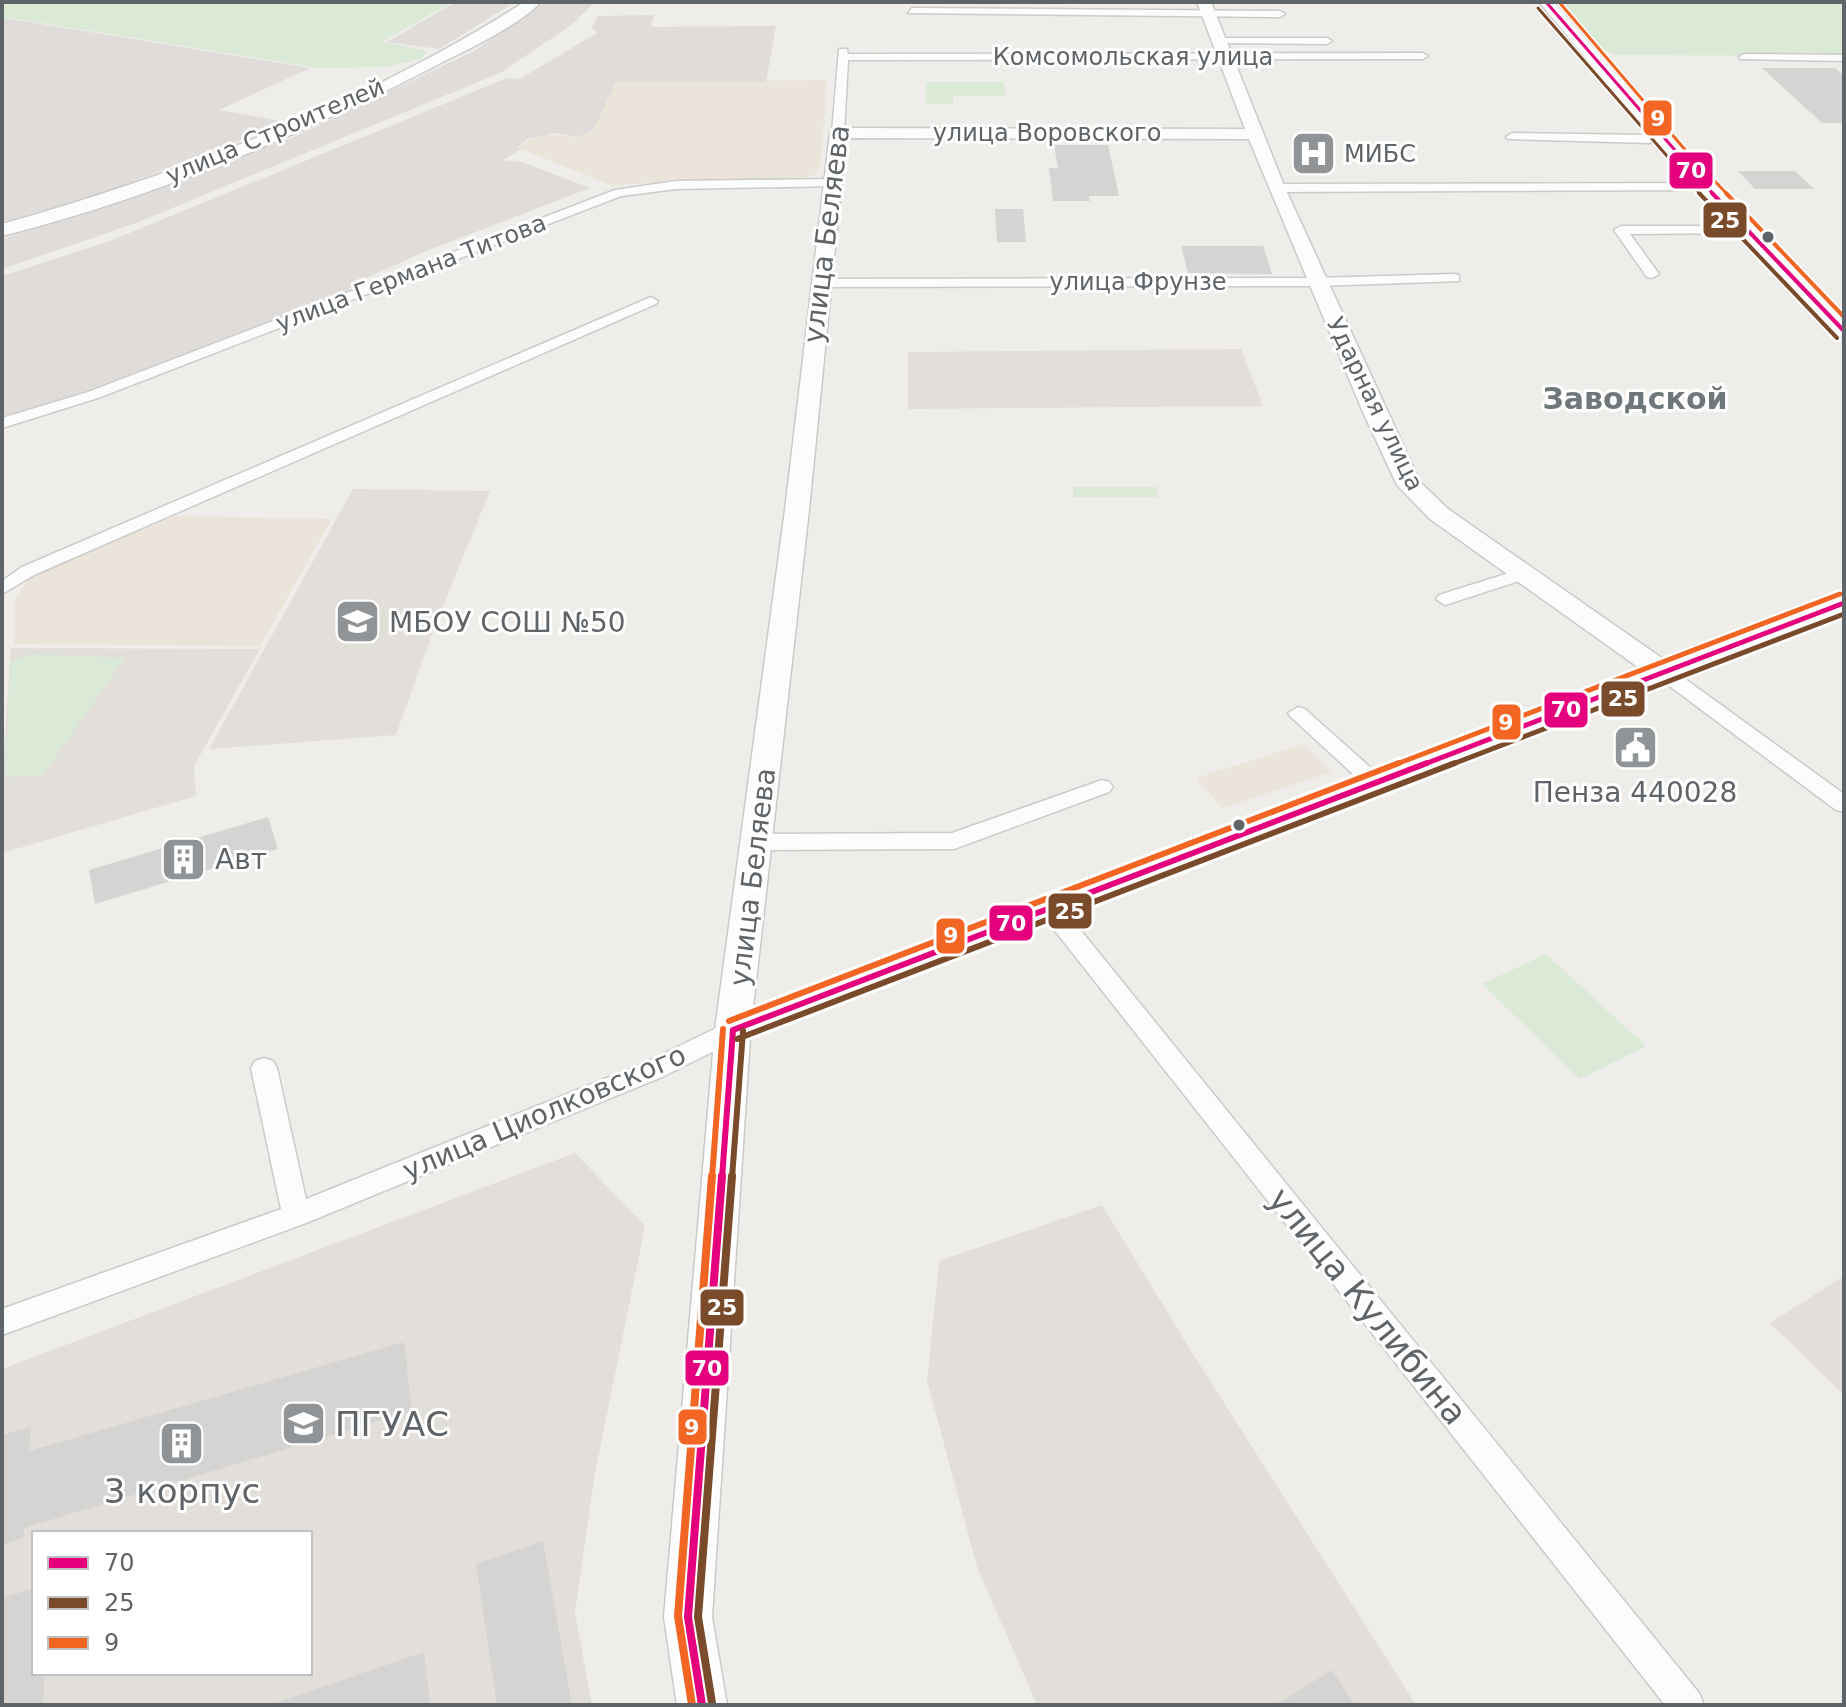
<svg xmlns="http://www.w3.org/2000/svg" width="1846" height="1707" viewBox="0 0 1846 1707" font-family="'DejaVu Sans',sans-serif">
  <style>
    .commercial { fill: #ebe4da }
    .industrial { fill: #dfdcda }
    .education { fill: #e2dfda; fill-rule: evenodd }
    .green { fill: #dbead6 }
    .building { fill: #d5d4d3 }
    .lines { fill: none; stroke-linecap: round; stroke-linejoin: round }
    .street-casing { stroke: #cbcbca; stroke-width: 3 }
    .secondary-casing { stroke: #c9cac9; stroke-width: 3 }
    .street { fill: #fdfcfc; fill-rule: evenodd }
    .secondary { fill: #fdfcfc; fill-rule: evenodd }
    .bus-1-far4-casing { stroke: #fff; stroke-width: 6 }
    .bus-1-far3-casing { stroke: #fff; stroke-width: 8 }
    .bus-1-far2-casing { stroke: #fff; stroke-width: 10 }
    .bus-1-far1-casing { stroke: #fff; stroke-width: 12 }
    .bus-1-casing { stroke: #fff; stroke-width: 14 }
    .bus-2-far4-casing { stroke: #fff; stroke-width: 6 }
    .bus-2-far3-casing { stroke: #fff; stroke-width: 8 }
    .bus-2-far2-casing { stroke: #fff; stroke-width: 10 }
    .bus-2-far1-casing { stroke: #fff; stroke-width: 12 }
    .bus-2-casing { stroke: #fff; stroke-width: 14 }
    .bus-3-far4-casing { stroke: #fff; stroke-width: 6 }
    .bus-3-far3-casing { stroke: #fff; stroke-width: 8 }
    .bus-3-far2-casing { stroke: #fff; stroke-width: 10 }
    .bus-3-far1-casing { stroke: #fff; stroke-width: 12 }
    .bus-3-casing { stroke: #fff; stroke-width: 14 }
    .bus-1-far4 { stroke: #e5007d; stroke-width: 3 }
    .bus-1-far3 { stroke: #e5007d; stroke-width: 4 }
    .bus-1-far2 { stroke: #e5007d; stroke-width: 5 }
    .bus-1-far1 { stroke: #e5007d; stroke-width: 6 }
    .bus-1 { stroke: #e5007d; stroke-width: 8 }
    .bus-2-far4 { stroke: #7a4b2a; stroke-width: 3 }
    .bus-2-far3 { stroke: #7a4b2a; stroke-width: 4 }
    .bus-2-far2 { stroke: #7a4b2a; stroke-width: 5 }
    .bus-2-far1 { stroke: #7a4b2a; stroke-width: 6 }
    .bus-2 { stroke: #7a4b2a; stroke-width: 8 }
    .bus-3-far4 { stroke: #f26522; stroke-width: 3 }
    .bus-3-far3 { stroke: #f26522; stroke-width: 4 }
    .bus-3-far2 { stroke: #f26522; stroke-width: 5 }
    .bus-3-far1 { stroke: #f26522; stroke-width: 6 }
    .bus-3 { stroke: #f26522; stroke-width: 8 }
    .bus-dot { fill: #5f6468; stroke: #fff; stroke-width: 3 }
    .labels { text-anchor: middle; stroke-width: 6; stroke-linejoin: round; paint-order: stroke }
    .far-street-label { font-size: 24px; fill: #5f6468; stroke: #fff }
    .far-poi-label { font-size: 24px; fill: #5f6468; stroke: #fff; text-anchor: start }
    .street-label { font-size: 28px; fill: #5f6468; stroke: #fff }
    .poi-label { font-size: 28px; fill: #5f6468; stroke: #fff; text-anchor: start }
    .far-district-label { font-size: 30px; font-weight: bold; fill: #70777a; stroke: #fff }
    .near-street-label { font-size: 34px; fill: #5f6468; stroke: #fff }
    .near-poi-label { font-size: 34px; fill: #5f6468; stroke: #fff; text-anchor: start }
    .line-badge { stroke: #fff; stroke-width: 3 }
    .badge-label { font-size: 22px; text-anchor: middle; font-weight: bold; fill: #fff }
  </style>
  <rect width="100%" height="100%" fill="#efedea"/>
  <path class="commercial" d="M827,80L820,168L815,175L804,178L671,181L613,186L516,147L541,134L577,137L592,130L616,82Z
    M176,516L332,519L260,646L14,644L15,598L32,575Z
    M1303,744L1331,772L1222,808L1196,778Z"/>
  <path class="industrial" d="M456,2H515L439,49L387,42Z
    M546,2H595L570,26L500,73L136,223L2,269V239L109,205L294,137L474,51Z
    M654,15L651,27L776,26L766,82H616L593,130L577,137L554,133L527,139L517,147L521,149L503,160L522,162L590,188L421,253L356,283L344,294L69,397L2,416V276L110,241L507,78L520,79L597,33L592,28L598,16Z
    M11,19L310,68L219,110L287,122L106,192L2,222V20Z"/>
  <path class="education" d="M1241,349L1263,406L908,409V352Z
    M353,489L490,491L435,626L396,735L209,749Z
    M11,648L260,649L194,766L196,796L2,853V783Z
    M575,1153L645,1226L594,1479L575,1613L592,1705H2V1369ZM34,1533H310V1673H34Z
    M1102,1205L1188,1346L1416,1705H1037L977,1567L927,1381L939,1261Z
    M1844,1276V1395L1770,1323Z"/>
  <path class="green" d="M2,2H453L381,42L428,51L421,59L385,67L318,68L11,18L2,20Z
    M1555,2H1844V56L1615,55L1589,43L1593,40L1584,37L1571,20L1573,16L1566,15L1567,10L1558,8Z
    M926,82H1004L1006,96H953V104H926Z
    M1073,487H1157L1158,497H1074Z
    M31,654L125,658L42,776L6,777L10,661Z
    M1546,954L1646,1046L1580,1079L1482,984Z"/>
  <path class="building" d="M1762,68H1835L1844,76V123H1822Z
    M1054,145H1108L1119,196H1089L1090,201H1053L1049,168H1058Z
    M1738,171H1795L1814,189H1755Z
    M995,209H1023L1026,242H997Z
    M1181,246H1263L1272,274L1188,273Z
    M268,817L278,849L95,904L89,870Z
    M404,1342L412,1411L24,1528L23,1538L2,1545V1435L31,1427L29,1451Z
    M543,1541L572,1705H497L476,1564Z
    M34,1588V1673H45L43,1705H2V1598Z
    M424,1652L430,1705H278V1702Z
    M1332,1670L1355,1705H1275Z"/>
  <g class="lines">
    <defs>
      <path id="street" d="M912,8L1280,11L1285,14L1280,17L908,13Z
        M1219,38H1327L1332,41L1327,44L1215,43L1214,41Z
        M839,49H847L848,54L1423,53L1428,56L1423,59L848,60L844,133L838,136L832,133Z
        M1744,54L1844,55V61L1740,59L1739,57Z
        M1512,133L1650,135L1656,139L1650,143L1508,139L1506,137Z
        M831,179L835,180V186L676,189L621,196L98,398L2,428V418L88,392L615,190L676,181Z
        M1711,183V189L1707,190L1276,192L1270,188L1276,184Z
        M1748,226L1755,230L1753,233L1630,234L1659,274L1652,278L1647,277L1614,230L1621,226Z
        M1454,274L1459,275V281L1318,286L823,287L816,283L823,279L1318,278Z
        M651,297L658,301L656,304L34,575L2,594V581L22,567Z
        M1525,568L1531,569L1534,573L1531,577L1445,605L1436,599L1439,595Z
        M1663,666L1670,668L1844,794V812L1836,810L1656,676L1653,672L1656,668Z
        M1298,707L1305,709L1381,777L1384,782L1381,787H1367L1291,717L1288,713Z
        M1102,780L1109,782L1113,787L1109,792L954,849L756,850L748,847L745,842L748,837L756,834L952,833Z
        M1049,899L1057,901L1699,1693L1704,1705H1665L1041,913L1038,907L1041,901Z
        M733,1020L742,1023L745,1030L742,1037L662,1077L306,1223L2,1335V1309L281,1209L251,1068L255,1061L264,1058L273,1061L277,1068L306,1199L644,1063Z"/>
      <path id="secondary" d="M524,2H541C517,27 468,49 437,65C300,136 152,198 2,236V224C178,174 370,102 524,2Z
        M1197,2H1211L1285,188L1420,482L1448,509L1666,661L1844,595V612L750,1038L712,1617L727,1705H677L664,1617L715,1030L785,510L830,133L838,128L1245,129ZM846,138L1249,139L1362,410L1397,485L1430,519L1642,670L753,1008L809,510Z
        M1539,2H1554L1686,155L1844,319V337L1837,335L1674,163Z"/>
    </defs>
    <use href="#street" class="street-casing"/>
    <use href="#secondary" class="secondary-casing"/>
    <use href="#street" class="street"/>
    <use href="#secondary" class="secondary"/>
    <defs>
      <path id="bus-1-far4" d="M1546,2L1714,195"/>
      <path id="bus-1-far3" d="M1712,193L1844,331"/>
      <path id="bus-1-far2" d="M1422,765L1844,603"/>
      <path id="bus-1-far1" d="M733,1030L1427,763
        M722,1178L733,1030"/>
      <path id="bus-1" d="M702,1705L688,1617L722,1176"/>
      <path id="bus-2-far4" d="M1538,8L1701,195"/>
      <path id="bus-2-far3" d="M1699,193L1837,338"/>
      <path id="bus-2-far2" d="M1450,765L1844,614"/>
      <path id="bus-2-far1" d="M737,1039L1455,763
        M732,1178L743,1031"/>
      <path id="bus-2" d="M712,1703L698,1617L732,1176"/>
      <path id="bus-3-far4" d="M1559,2L1687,152L1728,195"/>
      <path id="bus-3-far3" d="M1726,193L1844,317"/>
      <path id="bus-3-far2" d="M1394,765L1840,594"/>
      <path id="bus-3-far1" d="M729,1021L1399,763
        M712,1178L723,1029"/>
      <path id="bus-3" d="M692,1705L678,1616L712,1176"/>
    </defs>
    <use href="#bus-1-far4" class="bus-1-far4-casing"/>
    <use href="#bus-1-far3" class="bus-1-far3-casing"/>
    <use href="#bus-1-far2" class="bus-1-far2-casing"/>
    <use href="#bus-1-far1" class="bus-1-far1-casing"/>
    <use href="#bus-1" class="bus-1-casing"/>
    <use href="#bus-2-far4" class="bus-2-far4-casing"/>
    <use href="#bus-2-far3" class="bus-2-far3-casing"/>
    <use href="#bus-2-far2" class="bus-2-far2-casing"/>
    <use href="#bus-2-far1" class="bus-2-far1-casing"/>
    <use href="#bus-2" class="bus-2-casing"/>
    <use href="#bus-3-far4" class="bus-3-far4-casing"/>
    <use href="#bus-3-far3" class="bus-3-far3-casing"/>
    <use href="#bus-3-far2" class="bus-3-far2-casing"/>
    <use href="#bus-3-far1" class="bus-3-far1-casing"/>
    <use href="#bus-3" class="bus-3-casing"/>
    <use href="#bus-1-far4" class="bus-1-far4"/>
    <use href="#bus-1-far3" class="bus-1-far3"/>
    <use href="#bus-1-far2" class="bus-1-far2"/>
    <use href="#bus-1-far1" class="bus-1-far1"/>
    <use href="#bus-1" class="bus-1"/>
    <use href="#bus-2-far4" class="bus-2-far4"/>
    <use href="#bus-2-far3" class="bus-2-far3"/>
    <use href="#bus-2-far2" class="bus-2-far2"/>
    <use href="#bus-2-far1" class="bus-2-far1"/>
    <use href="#bus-2" class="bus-2"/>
    <use href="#bus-3-far4" class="bus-3-far4"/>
    <use href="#bus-3-far3" class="bus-3-far3"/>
    <use href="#bus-3-far2" class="bus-3-far2"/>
    <use href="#bus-3-far1" class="bus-3-far1"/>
    <use href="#bus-3" class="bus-3"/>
  </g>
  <defs>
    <symbol id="hospital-square" viewBox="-11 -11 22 22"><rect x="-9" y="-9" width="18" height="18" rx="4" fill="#919496" stroke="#fff"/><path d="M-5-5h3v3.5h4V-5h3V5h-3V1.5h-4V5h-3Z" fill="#fff"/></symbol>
    <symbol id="school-square" viewBox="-11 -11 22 22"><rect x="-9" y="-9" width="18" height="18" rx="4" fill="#919496" stroke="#fff"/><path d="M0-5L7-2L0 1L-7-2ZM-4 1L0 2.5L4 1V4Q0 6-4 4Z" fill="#fff"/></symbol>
    <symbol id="civic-square" viewBox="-11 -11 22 22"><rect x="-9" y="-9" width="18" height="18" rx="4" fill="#919496" stroke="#fff"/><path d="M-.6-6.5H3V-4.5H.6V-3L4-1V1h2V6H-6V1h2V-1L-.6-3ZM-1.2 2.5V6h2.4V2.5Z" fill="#fff"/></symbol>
    <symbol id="building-square" viewBox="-11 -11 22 22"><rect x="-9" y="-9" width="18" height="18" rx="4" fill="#919496" stroke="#fff"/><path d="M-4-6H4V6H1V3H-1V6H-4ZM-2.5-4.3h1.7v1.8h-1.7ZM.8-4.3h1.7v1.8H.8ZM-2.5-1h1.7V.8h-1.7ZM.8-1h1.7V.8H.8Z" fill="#fff"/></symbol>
    <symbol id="university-square" viewBox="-11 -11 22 22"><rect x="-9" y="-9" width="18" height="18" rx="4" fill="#919496" stroke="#fff"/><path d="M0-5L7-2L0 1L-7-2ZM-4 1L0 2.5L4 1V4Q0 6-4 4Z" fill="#fff"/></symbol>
  </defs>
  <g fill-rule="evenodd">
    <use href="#hospital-square" x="1288" y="128" width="51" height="51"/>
    <use href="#school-square" x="332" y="596" width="51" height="51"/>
    <use href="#civic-square" x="1610" y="722" width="51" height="51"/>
    <use href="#building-square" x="158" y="834" width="51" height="51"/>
    <use href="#university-square" x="278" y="1398" width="51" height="51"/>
    <use href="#building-square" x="156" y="1418" width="51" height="51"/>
  </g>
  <g class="bus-dot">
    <circle cx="1768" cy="237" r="7"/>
    <circle cx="1239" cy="825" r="7"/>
  </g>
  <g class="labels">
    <g class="far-street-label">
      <text x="1133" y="65">Комсомольская улица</text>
      <text transform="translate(275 131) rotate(-23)" y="8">улица Строителей</text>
      <text x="1047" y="141">улица Воровского</text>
      <text transform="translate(411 273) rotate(-21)" y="8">улица Германа Титова</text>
      <text x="1138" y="290">улица Фрунзе</text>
      <text transform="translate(1375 404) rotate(64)" y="8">Ударная улица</text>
    </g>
    <g class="far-poi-label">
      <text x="1344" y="162">МИБС</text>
    </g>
    <g class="street-label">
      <text transform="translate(826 234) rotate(-83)" y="10">улица Беляева</text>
      <text transform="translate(752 877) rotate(-83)" y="10">улица Беляева</text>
      <text transform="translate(544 1112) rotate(-23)" y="10">улица Циолковского</text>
    </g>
    <g class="poi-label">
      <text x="389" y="632">МБОУ СОШ №50</text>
      <text x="1635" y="802" text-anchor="middle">Пенза 440028</text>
      <text x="215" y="869">Авт</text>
    </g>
    <g class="far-district-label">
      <text x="1635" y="409">Заводской</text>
    </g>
    <g class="near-street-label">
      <text transform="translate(1368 1306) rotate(51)" y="12">улица Кулибина</text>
    </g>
    <g class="near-poi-label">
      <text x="335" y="1436">ПГУАС</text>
      <text x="182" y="1503" text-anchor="middle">3 корпус</text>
    </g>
  </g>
  <g class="line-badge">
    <rect x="1642" y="99" width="31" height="38" rx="8" fill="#f26522"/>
    <rect x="1668" y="151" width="46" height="39" rx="8" fill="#e5007d"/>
    <rect x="1702" y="201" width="46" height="38" rx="8" fill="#7a4b2a"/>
    <rect x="1600" y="680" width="46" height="38" rx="8" fill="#7a4b2a"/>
    <rect x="1543" y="691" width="46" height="38" rx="8" fill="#e5007d"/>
    <rect x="1491" y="703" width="31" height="38" rx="8" fill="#f26522"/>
    <rect x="1047" y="892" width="46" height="38" rx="8" fill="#7a4b2a"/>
    <rect x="988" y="904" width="46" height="38" rx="8" fill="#e5007d"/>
    <rect x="935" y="917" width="31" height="38" rx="8" fill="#f26522"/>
    <rect x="699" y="1288" width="46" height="39" rx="8" fill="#7a4b2a"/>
    <rect x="684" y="1349" width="46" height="38" rx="8" fill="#e5007d"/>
    <rect x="677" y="1408" width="31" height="38" rx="8" fill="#f26522"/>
  </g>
  <g class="badge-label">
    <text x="1658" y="126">9</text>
    <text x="1691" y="178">70</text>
    <text x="1725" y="228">25</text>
    <text x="1623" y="706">25</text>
    <text x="1566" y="717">70</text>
    <text x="1506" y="730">9</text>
    <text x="1070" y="919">25</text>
    <text x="1011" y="931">70</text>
    <text x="951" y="943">9</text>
    <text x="722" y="1315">25</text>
    <text x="707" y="1376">70</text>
    <text x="692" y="1435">9</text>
  </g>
  <rect width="1846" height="1707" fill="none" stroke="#5f6468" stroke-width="8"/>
  <rect x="32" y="1531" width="280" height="144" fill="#ffffff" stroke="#bfc1c3" stroke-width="2"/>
  <rect x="48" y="1557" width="40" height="12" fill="#e5007d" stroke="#bfc1c3" stroke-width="2"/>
  <text x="104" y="1571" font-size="24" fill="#5f6468">70</text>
  <rect x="48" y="1597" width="40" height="12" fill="#7a4b2a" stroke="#bfc1c3" stroke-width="2"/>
  <text x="104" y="1611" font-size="24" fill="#5f6468">25</text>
  <rect x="48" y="1637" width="40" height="12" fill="#f26522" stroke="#bfc1c3" stroke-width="2"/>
  <text x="104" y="1651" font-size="24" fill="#5f6468">9</text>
</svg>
